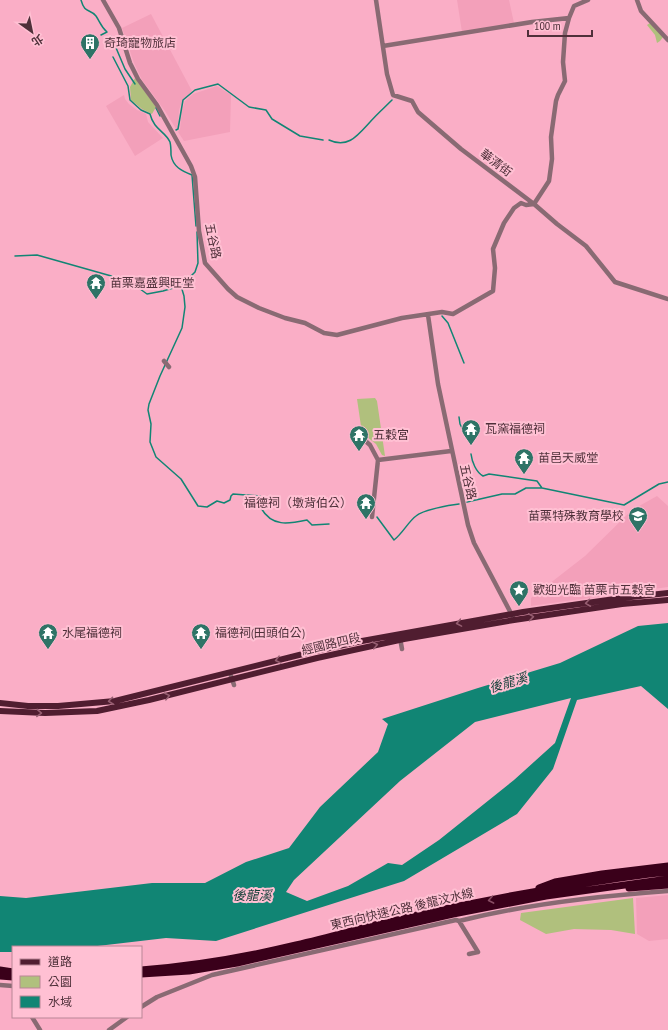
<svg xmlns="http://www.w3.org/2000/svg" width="668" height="1030" viewBox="0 0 668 1030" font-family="'PT Sans Narrow','Noto Sans TC',sans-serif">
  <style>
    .built { fill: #f3a0ba }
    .green { fill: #b0c07d }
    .water { fill: #118574; fill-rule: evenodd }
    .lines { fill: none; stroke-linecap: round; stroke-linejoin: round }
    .stream { stroke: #118574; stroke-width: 1.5 }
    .minor { stroke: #896a73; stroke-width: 4.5 }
    .major { stroke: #501d30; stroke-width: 6 }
    .highway { stroke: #3a001a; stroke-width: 7 }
    .oneway { stroke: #965e71 }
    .oneway2 { stroke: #894d64 }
    .labels { text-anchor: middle; stroke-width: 4; stroke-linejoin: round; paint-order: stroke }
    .poi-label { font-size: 12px; fill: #4f303a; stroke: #ffc0d3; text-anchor: start }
    .street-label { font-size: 12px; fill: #4f303a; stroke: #ffc0d3 }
    .water-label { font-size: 13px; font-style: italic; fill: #113e37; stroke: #ffc0d3 }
  </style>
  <rect width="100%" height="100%" fill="#faaec6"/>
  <path class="built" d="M457,0H509L514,23L462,32Z
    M151,14L192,91L182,101L179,110L178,127L176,129L165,111L142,80L134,63L122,28Z
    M217,86L231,95L230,132L184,141L178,132L180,129L182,110L185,101L193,94Z
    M124,95L125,99L129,104L137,110L146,114L148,122L163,138L135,156L106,106Z
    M657,496L668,506V587L531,606V598L585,556L632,510Z
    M668,895V939L649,941L637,934L636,898Z"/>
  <path class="green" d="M650,23L663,37L660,41L657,43L655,35L647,25Z
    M135,78L156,107L152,114L142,109L131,100L130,87Z
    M375,398L377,401L385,456L382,455L376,444L362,433L357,399Z
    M633,898L635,934L611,930L574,929L546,934L520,920L521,913Z"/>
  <path class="water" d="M668,623V709L641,686L577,700L553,769L517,814L404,881L216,941L166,938L89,947H13V952H0V896L26,898L152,883H205L246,862L289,848L320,807L378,752L388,724L382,719L478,688L560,663L638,626ZM571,698L555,743L514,780L439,840L402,865L388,863L348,886L307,901L286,892L294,880L400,781L475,722Z"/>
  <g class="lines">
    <path class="stream" d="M81,0C85,14 89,8 96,16C100,22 101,27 107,32L101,35
      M111,36L125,69L135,84
      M113,57L128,86L130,100L141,110L150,114C154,130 165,131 170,142C171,146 171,151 171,155C173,167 182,171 192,175L196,226
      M156,108L160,116
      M176,130L178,129L183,100L195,90L218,84L249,107L266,110L272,119L300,136L323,140
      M329,140C348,149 358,135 370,122C377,114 385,107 392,100
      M197,232L198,263L195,272L181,286L184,296L185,307L182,328L160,376L149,404L148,410L151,424L150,442L156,457L181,479L198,506L207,507L217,501L224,503L230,500L231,496L233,494L260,496L264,500L261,508C272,527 288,524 307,520L312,525L329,524
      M15,256L37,255L129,281L147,294L163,291L180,286
      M442,316L448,323L464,363
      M459,417L460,424L462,428
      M471,454C472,462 476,472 483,476L489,474L537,481L542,488
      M467,502L502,494H515L526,488H542L624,505L659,484L668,482
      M377,517L394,540C403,533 408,522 416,516C423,510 449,505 459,504"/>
    <path class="minor" d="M103,0L119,28L130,63L138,79L157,105L191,166L195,177L199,231L205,263L228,289L237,297L259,308L285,318L305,323L324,333L337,335L402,318L442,312L453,314L493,291L495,268L493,249L504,223L514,208L521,203L526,205L534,204
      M376,0L387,74L393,95L412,101L418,112L461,149L534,204L557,224L586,246L615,282L668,299
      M637,0L641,11L668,40
      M383,46L532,22L569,18
      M534,204L549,181L552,159L551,137L556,101L558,95L565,81L563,62L565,33L569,18L574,6L588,0
      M428,315L438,384L468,525L474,543L513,617
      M164,361L169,367
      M354,431L370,445L378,460L372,517
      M378,460L451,451
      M400,638L402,649
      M230,673L234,685
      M459,921L478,952L469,954
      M0,985L13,986
      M141,1007L157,997L212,975L456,920L459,921C527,904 598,896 668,891
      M32,1017L40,1030
      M109,1030L127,1017"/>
    <path class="major" d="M0,703L28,706H58L115,701L311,652L362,641L523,612L622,598L668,593
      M0,711L45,713L97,711L149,700L317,658L404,639L514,620L622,604L668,600"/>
    <path class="highway" d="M539,888L555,882L602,874L668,866
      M629,888L668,885
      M0,970L13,972
      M141,970C193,966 246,957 296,945C331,937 365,927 399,919C455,906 512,895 569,886C602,881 635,875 668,872
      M141,974L189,971L237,963L453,914L546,896L668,879
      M0,976L13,977"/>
  </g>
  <defs><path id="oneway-chevron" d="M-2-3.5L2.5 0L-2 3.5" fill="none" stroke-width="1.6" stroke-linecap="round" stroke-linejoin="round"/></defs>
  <g class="oneway">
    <use href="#oneway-chevron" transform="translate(588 603) rotate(172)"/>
    <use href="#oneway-chevron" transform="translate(531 617) rotate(-8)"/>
    <use href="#oneway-chevron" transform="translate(459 623) rotate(170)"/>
    <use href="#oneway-chevron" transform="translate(375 645) rotate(-12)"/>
    <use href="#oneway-chevron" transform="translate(278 660) rotate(166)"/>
    <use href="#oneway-chevron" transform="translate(167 696) rotate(-14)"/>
    <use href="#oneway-chevron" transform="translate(111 701) rotate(173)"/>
    <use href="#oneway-chevron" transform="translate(39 713) rotate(2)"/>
  </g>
  <use class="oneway2" href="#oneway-chevron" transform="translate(491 900) rotate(169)"/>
  <defs>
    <symbol id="building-pin" viewBox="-11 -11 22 30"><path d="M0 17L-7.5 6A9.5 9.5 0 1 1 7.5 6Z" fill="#2e7366" stroke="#ffc0d3"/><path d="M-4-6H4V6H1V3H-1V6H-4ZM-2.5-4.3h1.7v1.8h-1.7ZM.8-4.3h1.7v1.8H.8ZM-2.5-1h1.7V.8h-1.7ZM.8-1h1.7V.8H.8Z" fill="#fff"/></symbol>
    <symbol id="temple-pin" viewBox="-11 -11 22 30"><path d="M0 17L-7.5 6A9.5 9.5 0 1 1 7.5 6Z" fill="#2e7366" stroke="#ffc0d3"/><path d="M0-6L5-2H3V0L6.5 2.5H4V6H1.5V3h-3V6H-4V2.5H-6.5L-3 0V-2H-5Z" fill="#fff"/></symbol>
    <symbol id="school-pin" viewBox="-11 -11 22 30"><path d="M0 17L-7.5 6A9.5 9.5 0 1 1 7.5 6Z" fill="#2e7366" stroke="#ffc0d3"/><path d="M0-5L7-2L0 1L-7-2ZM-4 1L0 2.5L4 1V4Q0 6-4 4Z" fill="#fff"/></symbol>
    <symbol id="sight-pin" viewBox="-11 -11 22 30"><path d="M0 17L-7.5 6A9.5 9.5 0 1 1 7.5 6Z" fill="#2e7366" stroke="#ffc0d3"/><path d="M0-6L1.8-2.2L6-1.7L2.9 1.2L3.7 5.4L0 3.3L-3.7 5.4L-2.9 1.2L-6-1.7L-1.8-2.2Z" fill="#fff"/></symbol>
  </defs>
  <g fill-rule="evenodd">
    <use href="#building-pin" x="79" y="32" width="22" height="30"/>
    <use href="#temple-pin" x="85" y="272" width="22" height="30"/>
    <use href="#temple-pin" x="460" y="418" width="22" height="30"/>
    <use href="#temple-pin" x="348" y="424" width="22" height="30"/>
    <use href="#temple-pin" x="513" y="447" width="22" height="30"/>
    <use href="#temple-pin" x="355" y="492" width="22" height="30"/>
    <use href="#school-pin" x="627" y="505" width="22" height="30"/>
    <use href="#sight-pin" x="508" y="579" width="22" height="30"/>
    <use href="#temple-pin" x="37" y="622" width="22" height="30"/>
    <use href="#temple-pin" x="190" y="622" width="22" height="30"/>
  </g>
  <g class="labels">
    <g class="poi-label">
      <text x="104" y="47">奇琦寵物旅店</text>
      <text x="110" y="287">苗栗嘉盛興旺堂</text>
      <text x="485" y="433">瓦窯福德祠</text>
      <text x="373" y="439">五穀宮</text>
      <text x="538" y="462">苗邑天威堂</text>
      <text x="352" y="507" text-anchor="end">福德祠（墩背伯公）</text>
      <text x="624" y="520" text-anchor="end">苗栗特殊教育學校</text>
      <text x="533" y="594">歡迎光臨 苗栗市五穀宮</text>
      <text x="62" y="637">水尾福德祠</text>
      <text x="215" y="637">福德祠(田頭伯公)</text>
    </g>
    <g class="street-label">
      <text transform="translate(496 163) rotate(37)" y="4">華清街</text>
      <text transform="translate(213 241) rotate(78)" y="4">五谷路</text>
      <text transform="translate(468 482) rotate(77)" y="4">五谷路</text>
      <text transform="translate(331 644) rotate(-13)" y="4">經國路四段</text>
      <text transform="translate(402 909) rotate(-13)" y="4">東西向快速公路 後龍汶水線</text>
    </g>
    <g class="water-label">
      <text transform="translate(508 682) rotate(-17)" y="5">後龍溪</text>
      <text x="252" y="900">後龍溪</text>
    </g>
  </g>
  <rect x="12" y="946" width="130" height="72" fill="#ffc0d3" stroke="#b98696"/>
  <rect x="20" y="959" width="20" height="6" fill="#501d30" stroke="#b98696"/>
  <text x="48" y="966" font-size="12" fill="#4f303a">道路</text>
  <rect x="20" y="976" width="20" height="12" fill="#b0c07d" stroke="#b98696"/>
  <text x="48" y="986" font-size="12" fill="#4f303a">公園</text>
  <rect x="20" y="996" width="20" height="12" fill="#118574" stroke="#b98696"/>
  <text x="48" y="1006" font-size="12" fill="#4f303a">水域</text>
  <g transform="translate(32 32) rotate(147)" stroke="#ffc0d3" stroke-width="3" paint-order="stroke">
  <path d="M0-3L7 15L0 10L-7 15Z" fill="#4f303a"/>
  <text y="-6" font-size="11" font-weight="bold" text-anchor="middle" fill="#4f303a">北</text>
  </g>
  <path d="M528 30v6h64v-6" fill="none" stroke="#4f303a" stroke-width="2"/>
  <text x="534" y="30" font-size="12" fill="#4f303a" stroke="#ffc0d3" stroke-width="3" paint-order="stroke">100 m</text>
</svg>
